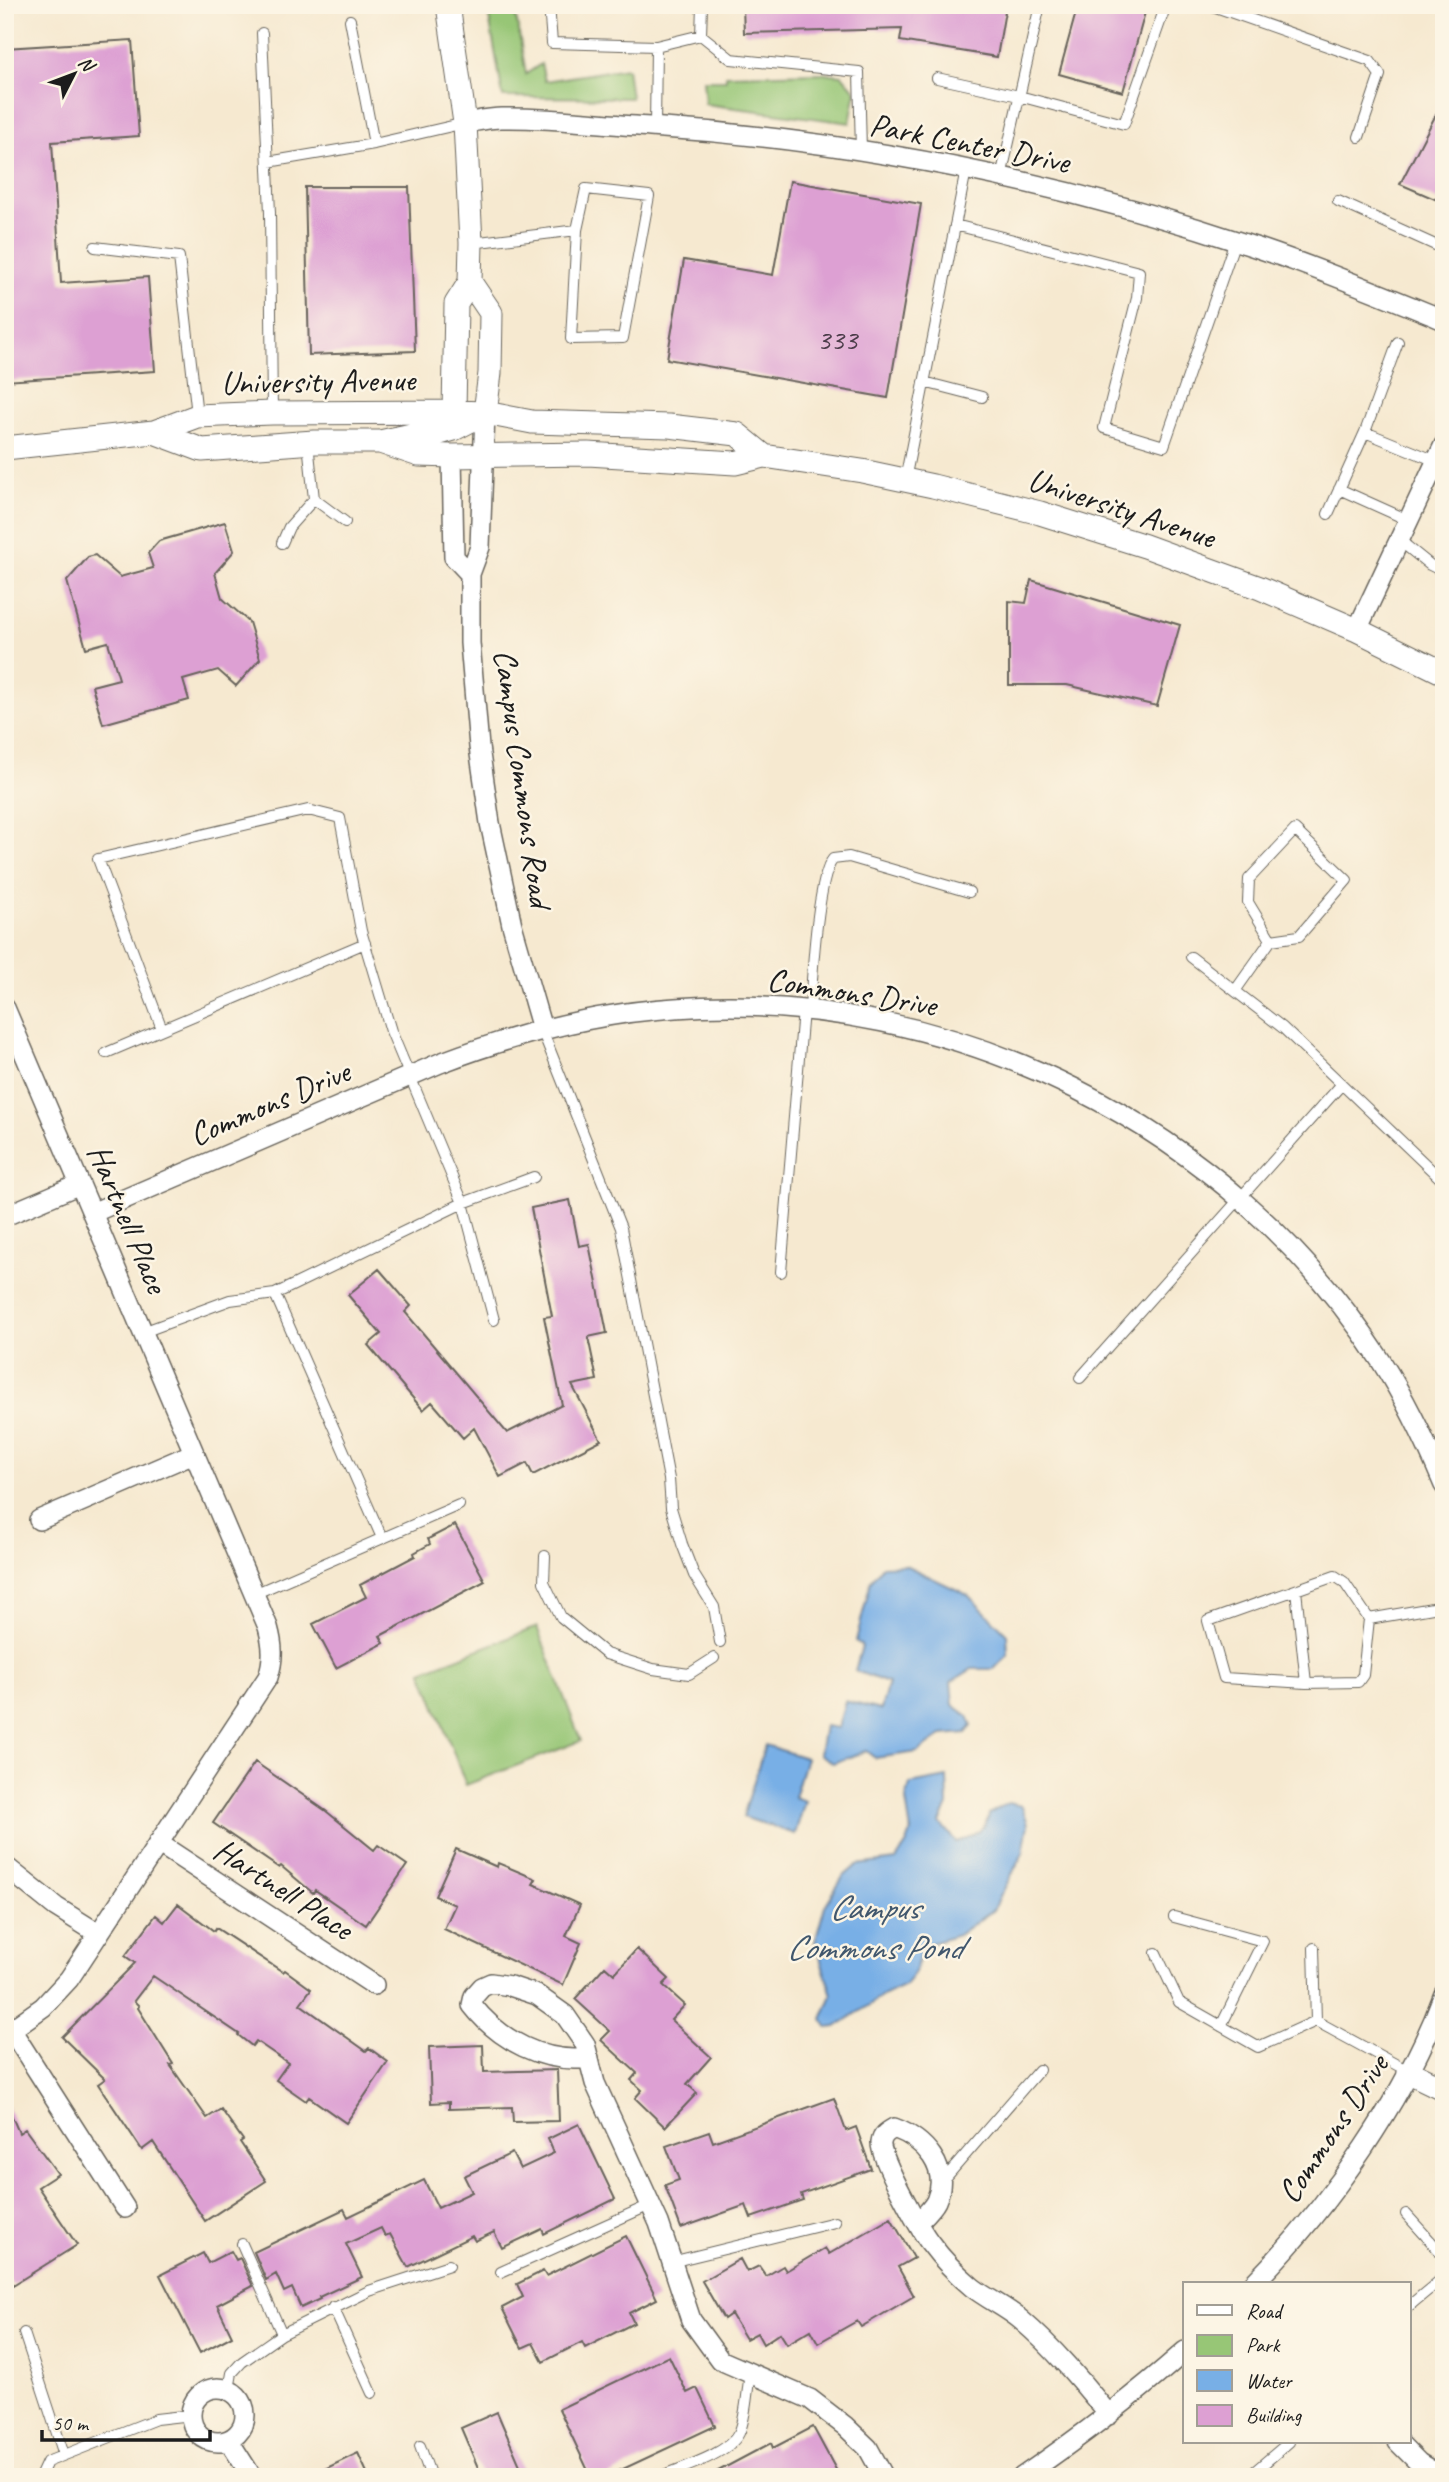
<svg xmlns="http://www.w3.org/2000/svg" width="1449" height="2482" viewBox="0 0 1449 2482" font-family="Caveat,sans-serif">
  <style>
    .green { fill: #97c676; stroke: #5a7149; stroke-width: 2 }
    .water { fill: #78afe6; stroke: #4a6681; stroke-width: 2 }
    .building { fill: #dda0d3 }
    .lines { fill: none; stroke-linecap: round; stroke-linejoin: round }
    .service-casing { stroke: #68645b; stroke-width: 12 }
    .minor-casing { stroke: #68645b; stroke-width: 22 }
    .tertiary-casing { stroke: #68645b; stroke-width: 25 }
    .service { stroke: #fff; stroke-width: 10 }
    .minor { stroke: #fff; stroke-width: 19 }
    .tertiary { stroke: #fff; stroke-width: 23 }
    .labels { text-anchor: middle; stroke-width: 5; stroke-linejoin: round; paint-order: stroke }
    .number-label { font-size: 30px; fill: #4c3d4a }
    .street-label { font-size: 33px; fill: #1c1c1c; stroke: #fcf5e5 }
    .water-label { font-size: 35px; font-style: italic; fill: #41576d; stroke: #fcf5e5 }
  </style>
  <rect width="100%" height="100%" fill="#fcf5e5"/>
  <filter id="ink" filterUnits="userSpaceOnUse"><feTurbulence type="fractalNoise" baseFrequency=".0143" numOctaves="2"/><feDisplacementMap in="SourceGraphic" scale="14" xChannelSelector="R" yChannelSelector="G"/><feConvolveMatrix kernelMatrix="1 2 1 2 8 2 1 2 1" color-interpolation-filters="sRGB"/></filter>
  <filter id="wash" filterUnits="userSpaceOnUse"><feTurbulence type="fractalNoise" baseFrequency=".00686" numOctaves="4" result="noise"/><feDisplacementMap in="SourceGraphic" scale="28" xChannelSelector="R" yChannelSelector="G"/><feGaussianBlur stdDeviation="1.57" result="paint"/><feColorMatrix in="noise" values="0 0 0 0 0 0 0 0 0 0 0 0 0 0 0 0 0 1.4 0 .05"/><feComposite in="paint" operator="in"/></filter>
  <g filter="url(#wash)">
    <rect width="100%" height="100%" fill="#f6e9d0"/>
    <path class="green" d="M487,5H514L526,74L541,64L545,81L627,68L631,98L503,97Z
      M822,73L842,75L856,91L850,123L705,104L703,80H726V75Z
      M537,1627L581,1741L466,1785L422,1671Z"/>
    <path class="water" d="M905,1565L968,1595L1007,1634L1008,1655L994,1669H972L951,1682L953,1705L968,1716L972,1726L966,1733L942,1735L918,1752L875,1758L866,1751L833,1763L819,1754L824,1726L838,1728L845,1701L881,1710L888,1683L855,1671L862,1646L856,1641L871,1581L882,1566Z
      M765,1745L806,1758L794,1797L805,1801L795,1834L743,1817Z
      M947,1777L948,1805L940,1823L956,1842C971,1837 986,1831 989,1814L1008,1803L1022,1806L1028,1824L1023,1853L993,1910L958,1935L922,1946L915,1972L905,1985L884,1995L836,2027L828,2028L822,2019L832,1995L815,1942L825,1906L843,1877L857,1865L896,1860L907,1843L911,1832L906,1800L910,1784Z"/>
    <g id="blocks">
      <path class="building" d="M743,5H1006L997,57L900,41L902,29L744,33Z
        M1078,5H1147L1123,92L1059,74Z
        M132,40L139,136L52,142L61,283L148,277L155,371L5,381V48Z
        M1444,99V203L1400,184Z
        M790,181L921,204L888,398L667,359L684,260L773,275Z
        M305,187H409L415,351L309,355Z
        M225,522L234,551L215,573L222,598L249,622L260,659L236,686L218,670L183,680L189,700L103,724L92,686L119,679L108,642L86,648L67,581L88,557L95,555L120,577L153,568L148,553L159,541Z
        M1031,580L1180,625L1157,706L1067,685H1009V601L1026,603Z
        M570,1200L579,1246L589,1244L607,1333L588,1337L597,1380L572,1385L601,1440L533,1475L527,1463L500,1477L474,1428L463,1438L432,1402L423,1410L368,1345L381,1334L348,1295L379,1269L411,1306L405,1312L507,1433L562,1405L544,1317L552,1316L531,1208Z
        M455,1525L485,1581L380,1636L384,1643L336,1668L313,1624L366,1597L360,1585L415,1556L414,1553L430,1544L428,1539Z
        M255,1762L326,1811L374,1850L378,1845L407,1865L366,1925L315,1890L313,1893L281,1866L279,1868L213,1823Z
        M456,1849L497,1867L498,1863L536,1879L533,1884L580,1905L566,1936L581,1943L563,1985L444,1929L455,1905L435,1896Z
        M178,1904L214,1931L216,1928L283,1972L285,1970L311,1989L300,2004L366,2051L369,2048L388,2062L346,2123L309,2097L306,2101L276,2080L288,2063L256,2041L252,2046L238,2035L239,2034L153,1976L134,2001L139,2006L138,2008L173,2064L170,2065L207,2118L221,2109L243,2140L240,2142L266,2181L205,2221L153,2142L142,2150L98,2084L105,2079L62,2037L135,1963L125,1956L156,1915L164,1922Z
        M637,1949L669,1979L663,1985L685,2005L671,2020L711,2057L687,2084L697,2093L665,2127L635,2098L642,2090L631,2080L637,2073L601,2040L610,2031L575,1999L605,1966L614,1974Z
        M483,2045L484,2072L557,2070L559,2121L513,2122L512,2107L449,2109V2102L431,2103L429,2047Z
        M834,2098L846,2131L856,2127L871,2169L801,2194L803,2200L751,2218L746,2205L681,2228L665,2185L679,2180L666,2146L709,2131L713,2142Z
        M5,2100L19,2133L25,2129L58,2174L38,2187L77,2245L13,2285L5,2274Z
        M579,2124L615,2199L544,2234L542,2229L502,2248L494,2232L475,2241L472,2236L408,2267L390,2234L385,2236L381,2228L346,2244L362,2277L319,2297L320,2299L301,2308L292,2288L284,2292L276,2274L266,2280L254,2252L344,2209L348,2217L424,2180L438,2208L472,2192L464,2176L512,2153L520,2169L554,2153L548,2139Z
        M891,2218L914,2258L898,2267L914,2296L861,2327L857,2321L818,2343L811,2330L787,2344L780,2333L763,2344L757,2333L746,2339L731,2314L724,2319L702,2281L740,2259L747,2272L759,2266L766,2276L783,2266L786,2271L825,2248L829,2254Z
        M626,2236L657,2299L629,2313L634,2323L585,2348L582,2342L543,2362L533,2343L522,2348L502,2308L523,2297L517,2284L543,2271L546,2276Z
        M231,2251L236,2260L240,2258L253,2286L217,2305L232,2336L200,2353L160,2275L203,2253L208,2263Z
        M669,2356L687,2393L697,2388L715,2426L606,2477H591L559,2409Z
        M497,2412L525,2477H482L461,2428Z
        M813,2427L840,2477H707L771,2443L773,2448Z
        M358,2453L369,2477H308Z"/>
    </g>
  </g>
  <g filter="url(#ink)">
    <use href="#blocks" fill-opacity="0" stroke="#68645b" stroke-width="2"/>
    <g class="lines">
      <defs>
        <path id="service" d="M549,5L552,43L656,46L701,35L702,5
          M1210,5L1370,61L1380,75L1359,137
          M350,20L374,144
          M262,33L270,213L272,412
          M701,35L731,59L859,72L861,151
          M937,78L1019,96L1124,124L1166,5
          M655,127L656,46
          M268,162L374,144L465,123
          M1001,177L1040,5
          M1338,201L1444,249
          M955,225L1139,272L1137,298L1104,428L1164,446L1235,241
          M471,243L577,230L586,189L649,196L623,338L571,339L577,230
          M95,247L179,257L197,415
          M1398,342L1365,432L1436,461
          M924,382L982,397
          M308,443L314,499L345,522
          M905,480L966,170
          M1339,489L1408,520
          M1328,514L1365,432
          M1399,540L1430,565L1444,572
          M282,543L289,527L314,499
          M1191,957L1283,1028L1444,1182
          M1235,991L1271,940L1299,936L1347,880L1295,830L1249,879L1248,902L1271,940
          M810,1010C812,980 817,878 833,859L849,857L969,892
          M162,1029L98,859L308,810L340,818L361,931L391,1031L463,1203L494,1320
          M542,1030L621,1228L669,1479L671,1508L682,1544L694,1575L714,1607L720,1642
          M106,1053L365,943
          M781,1272L803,1010
          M275,1294L382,1538
          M143,1332L230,1300L275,1294L463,1203L534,1177
          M1080,1378L1341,1085
          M545,1556L544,1582L561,1617L606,1654L653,1669L689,1674L714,1658
          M1335,1576L1344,1582L1369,1619L1363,1675L1358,1682L1306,1683L1224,1678L1208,1621Z
          M1296,1590L1306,1683
          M254,1594L459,1505
          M1369,1619L1444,1606
          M1174,1917L1263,1941L1221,2026
          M1314,1948L1316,2021
          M1156,1953L1179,2002L1258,2047L1316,2021
          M1316,2021L1408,2071
          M941,2183L1039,2070
          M1406,2214L1444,2256
          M242,2244L282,2334
          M671,2262L835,2222
          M501,2272L650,2205
          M1409,2306L1444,2277
          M333,2307L372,2393
          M24,2333L64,2455
          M229,2390L232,2373L242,2362L282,2334L369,2291L449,2265
          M420,2446L431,2477
          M40,2477L47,2462L156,2419L191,2415
          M659,2477C681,2468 729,2454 739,2433C746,2419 747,2390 750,2374
          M1248,2477L1289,2442"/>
        <path id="minor" d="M465,123C477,121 490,118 502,118C551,117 601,124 650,127C858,140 1064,183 1261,249C1323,270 1383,295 1444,320
          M485,413L480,547L470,574V643L479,747L490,823L512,925L542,1029
          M452,456L454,557L470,574
          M1357,630L1444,445
          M5,1008L268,1627C273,1645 274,1659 268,1677L69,1979L43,2007L5,2034
          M92,1213L440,1063C516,1034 594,1013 675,1008C954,988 1229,1126 1381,1361C1406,1400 1426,1442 1444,1485
          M5,1216L80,1184
          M39,1520L194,1453
          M158,1843L374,1985
          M5,1866L56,1907L99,1934
          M12,2031L125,2208
          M589,2058C544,2064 499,2040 472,2005L474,1996L482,1987L491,1983L510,1986L537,1995L565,2015L585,2044L595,2083L659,2223L691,2320L720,2360L810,2399L845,2426L868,2448L884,2477
          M918,2222C924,2216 932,2209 936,2201C951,2168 924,2139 894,2128C887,2132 882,2135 881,2143C879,2156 921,2232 931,2244C942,2259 958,2275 972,2287C987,2299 1006,2307 1021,2320C1054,2348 1082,2382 1109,2415
          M1253,2284C1330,2206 1406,2097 1444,1994
          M191 2415a27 27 0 1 1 54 0a27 27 0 1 1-54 0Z
          M229,2441L252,2477
          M1398,2442L1419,2463L1442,2477
          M1022,2477C1079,2438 1133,2397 1185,2351"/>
        <path id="tertiary" d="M448,5L465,123L471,243L470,282L456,304L454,412
          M470,282L491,313L490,373L485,413
          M154,432L202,450L314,442H380L416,434L440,433L454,429L485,413
          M380,442L419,455L452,456L588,454L735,463L764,456L862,471L933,486L1040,513L1145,546L1260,588L1357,630L1444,673
          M5,448L154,432L197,416L272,413L454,412L485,413L532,422L669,426L737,434L764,456
          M1409,2072L1444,2089"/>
      </defs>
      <use href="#service" class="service-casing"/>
      <use href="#minor" class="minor-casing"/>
      <use href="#tertiary" class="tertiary-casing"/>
      <use href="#service" class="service"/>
      <use href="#minor" class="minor"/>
      <use href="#tertiary" class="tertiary"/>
    </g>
  </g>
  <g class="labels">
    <g class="number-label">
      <text x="837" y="349">333</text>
    </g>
    <g class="street-label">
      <text transform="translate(970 142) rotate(11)" y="12">Park Center Drive</text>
      <text transform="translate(318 380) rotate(-1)" y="12">University Avenue</text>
      <text transform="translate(1122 507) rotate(18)" y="12">University Avenue</text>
      <text transform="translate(524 778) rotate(82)" y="12">Campus Commons Road</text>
      <text transform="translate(852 991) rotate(9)" y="12">Commons Drive</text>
      <text transform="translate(269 1102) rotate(-23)" y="12">Commons Drive</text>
      <text transform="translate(129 1218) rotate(67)" y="12">Hartnell Place</text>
      <text transform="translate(284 1888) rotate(33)" y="12">Hartnell Place</text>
      <text transform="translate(1332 2128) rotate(-56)" y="12">Commons Drive</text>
    </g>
    <g class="water-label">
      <text x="874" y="1919">Campus<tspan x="874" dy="40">Commons Pond</tspan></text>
    </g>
  </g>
  <rect width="1449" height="2482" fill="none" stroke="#fcf5e5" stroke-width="28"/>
  <rect x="1183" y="2282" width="228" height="161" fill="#fcf5e5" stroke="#a29e95" stroke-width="2"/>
  <rect x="1197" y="2305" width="35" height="10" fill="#ffffff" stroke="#a29e95" stroke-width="2"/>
  <text x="1246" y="2318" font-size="21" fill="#1c1c1c">Road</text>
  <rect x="1197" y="2335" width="35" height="21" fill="#97c676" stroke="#a29e95" stroke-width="2"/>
  <text x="1246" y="2352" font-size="21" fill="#1c1c1c">Park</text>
  <rect x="1197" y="2370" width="35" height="21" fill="#78afe6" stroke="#a29e95" stroke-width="2"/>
  <text x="1246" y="2388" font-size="21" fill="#1c1c1c">Water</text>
  <rect x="1197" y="2405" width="35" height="21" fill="#dda0d3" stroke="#a29e95" stroke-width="2"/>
  <text x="1246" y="2422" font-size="21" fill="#1c1c1c">Building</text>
  <g transform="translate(74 74) rotate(48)" stroke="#fcf5e5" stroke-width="5" paint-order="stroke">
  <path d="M0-5L12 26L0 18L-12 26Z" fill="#1c1c1c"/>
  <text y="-10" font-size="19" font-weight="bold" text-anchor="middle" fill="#1c1c1c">N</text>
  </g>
  <path d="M42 2430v10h168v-10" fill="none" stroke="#1c1c1c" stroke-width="3.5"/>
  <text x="52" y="2430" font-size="21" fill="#1c1c1c" stroke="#fcf5e5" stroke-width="5" paint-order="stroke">50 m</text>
</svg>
